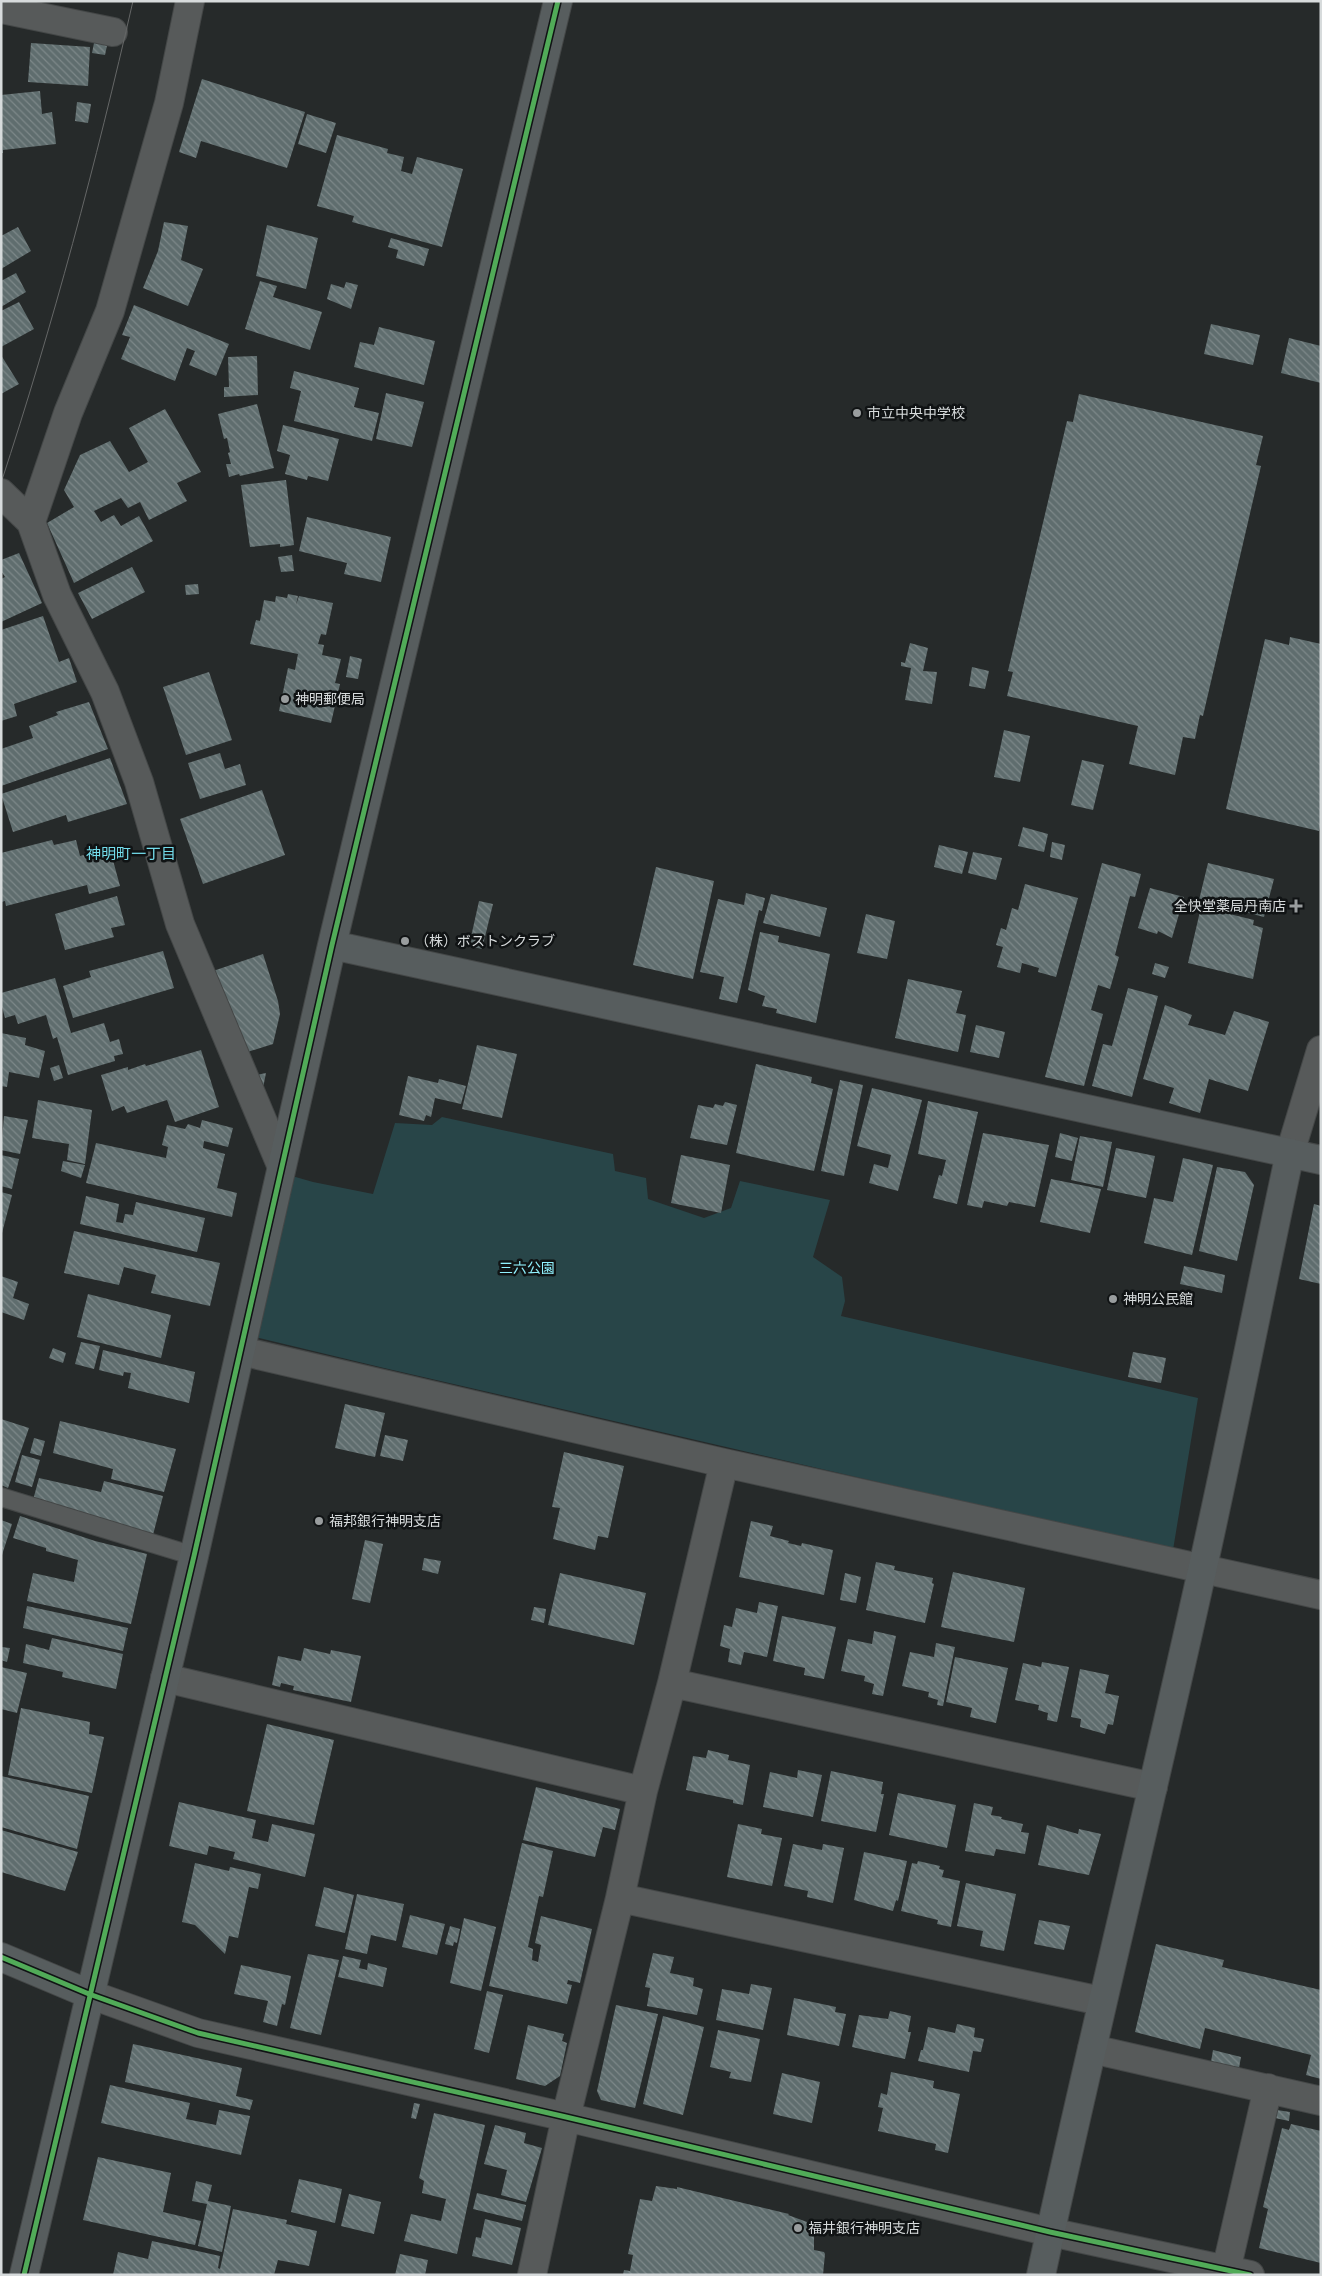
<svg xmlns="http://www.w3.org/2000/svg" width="1322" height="2276" viewBox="0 0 1322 2276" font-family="'Public Sans','Noto Sans JP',sans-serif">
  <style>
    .park { fill: #284548 }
    .building { fill: url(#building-back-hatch) }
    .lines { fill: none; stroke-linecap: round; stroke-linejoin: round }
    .lane-casing { stroke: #444747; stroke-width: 20 }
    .street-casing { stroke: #444747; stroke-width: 30 }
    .secondary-casing { stroke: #444747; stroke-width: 30 }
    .lane { stroke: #575a5a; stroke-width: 18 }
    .street { stroke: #575a5a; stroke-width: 28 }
    .secondary { stroke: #575d5e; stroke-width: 28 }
    .tram { stroke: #656767; stroke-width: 1 }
    .cycleway-casing { stroke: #101314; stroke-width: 8 }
    .cycleway { stroke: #51ab58; stroke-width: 5 }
    .poi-dot { fill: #999d9e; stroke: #101314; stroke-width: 2 }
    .labels { text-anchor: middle; stroke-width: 5; stroke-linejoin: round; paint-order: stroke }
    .poi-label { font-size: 14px; fill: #d7dbdc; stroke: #101314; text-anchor: start }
    .park-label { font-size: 14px; fill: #90f1fe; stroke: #101314 }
    .neighbourhood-label { font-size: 15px; fill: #73ddec; stroke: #101314 }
  </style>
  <defs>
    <pattern id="building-back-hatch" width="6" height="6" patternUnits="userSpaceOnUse" patternTransform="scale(1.25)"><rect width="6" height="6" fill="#5f6d6e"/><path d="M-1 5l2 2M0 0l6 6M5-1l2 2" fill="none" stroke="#7d8889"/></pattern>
  </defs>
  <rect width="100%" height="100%" fill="#262a2a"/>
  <path class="park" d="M442,1117L613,1154L615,1171L646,1178L648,1199L704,1218L731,1208L740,1181L830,1200L813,1257L842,1277L845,1301L841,1316L1198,1398L1173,1550L384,1368L255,1337L292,1176L313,1182L373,1194L395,1123L432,1125Z"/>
  <path class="building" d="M95,38L108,41L105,55L92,53Z
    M31,43L90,47L88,86L28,82Z
    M202,79L305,112L287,168L201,141L196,158L179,152Z
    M40,91L42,114L52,112L56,144L3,150V153H1V95Z
    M77,102L91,104L88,123L75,121Z
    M307,114L336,123L326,153L298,144Z
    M337,135L388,149L387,153L404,157L401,171L412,174L417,157L463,169L442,247L352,222L354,216L317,206Z
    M164,222L188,226L181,260L203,269L188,306L143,288L158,251Z
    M267,225L318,238L306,289L256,276Z
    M18,227L31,251L1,269V236Z
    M391,238L429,249L424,266L396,258L398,250L388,247Z
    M16,273L26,292L1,307V281Z
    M260,281L277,286L273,297L322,312L310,350L245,329Z
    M346,282L358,285L351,309L327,299L331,284L344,288Z
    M19,302L34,329L1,347V311Z
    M134,305L229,344L216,376L189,365L195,351L187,348L175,381L121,359L130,337L122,335Z
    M1211,324L1260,335L1253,365L1204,354Z
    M379,327L435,341L424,385L354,367L360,342L374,345Z
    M1289,338L1321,346V383L1281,373Z
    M1,355L19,384L1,394Z
    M257,356L258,395L224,397V387H229L228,357Z
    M294,371L359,388L354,407L379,413L372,441L294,421L301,391L290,388Z
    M386,393L424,402L412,447L376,439Z
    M1079,394L1263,436L1256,465L1261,466L1203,716L1200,715L1195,739L1183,737L1175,775L1129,764L1138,726L1007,696L1013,672L1008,671L1067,421L1073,422Z
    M257,404L274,468L240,476L239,474L229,477L226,464H231L228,453L230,452L227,438L224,439L218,414Z
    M165,409L201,472L177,483L187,501L149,520L140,502L128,508L121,498L94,511L101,522L114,515L121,526L139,516L153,541L74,583L47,523L74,507L64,490L80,455L110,441L129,472L148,462L129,428Z
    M283,425L339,439L328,481L308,476L307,480L285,474L290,455L277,451Z
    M286,480L294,545L280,547V544L250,547L241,485Z
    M307,517L391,537L381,582L344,574L347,563L299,551Z
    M19,553L42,603L1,622V579L5,577L1,571V560Z
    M292,555L294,571L281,572L278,557Z
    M132,567L145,592L92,619L78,593Z
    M198,584L199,594L186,595L185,585Z
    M288,594L298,596L296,605L299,596L333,603L326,635L321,634L318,644L324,645L322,655L341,659L335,683L340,684L331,723L279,711L288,668L295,670L298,654L250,644L256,620L260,621L264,600L275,602L276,596L287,598Z
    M43,616L59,662L69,658L77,682L14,704L17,716L1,721V630Z
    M1290,637L1321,644V822L1319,831L1226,809L1265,639L1289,645Z
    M910,643L928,648L923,671L937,672L932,704L905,700L911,668L901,666V662L905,663Z
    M350,656L362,659L358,679L346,677Z
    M972,667L989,671L985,689L969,686Z
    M209,672L232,740L186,755L163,687Z
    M89,702L108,749L1,786V749L33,738L29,726L58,715L56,712Z
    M1004,730L1030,736L1020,782L994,777Z
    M220,753L225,769L240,764L246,785L200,799L188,763Z
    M110,758L127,804L68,822L66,815L13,832L1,794Z
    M1082,760L1104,765L1093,810L1071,805Z
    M262,790L285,855L203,884L180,819Z
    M1023,827L1048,834L1044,852L1018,846Z
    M52,840L54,845L76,840L80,856L105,849L107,854L111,853L120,886L89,894L87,885L6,906L5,901L1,902V853Z
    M1052,842L1065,845L1062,860L1050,857Z
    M939,845L968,852L962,874L934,867Z
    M973,852L1002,858L996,880L968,873Z
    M1102,863L1141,874L1135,897L1130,896L1115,955L1119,957L1110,989L1098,985L1091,1010L1103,1014L1084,1086L1045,1077Z
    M1208,863L1274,879L1264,917L1199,900Z
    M656,867L714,881L693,979L633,965Z
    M1025,884L1078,898L1056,977L1038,972L1039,968L1022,963L1020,973L997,967L1003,947L996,945L1001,928L1006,930L1012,908L1018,910Z
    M1150,888L1184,897L1172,938L1158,931L1157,934L1138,928Z
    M746,893L765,898L762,911L759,910L737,1003L719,999L724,977L700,972L718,899L744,905Z
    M771,894L827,908L820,937L763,923Z
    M117,896L125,925L111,928L114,937L65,950L55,914Z
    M479,901L493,904L482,949L469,946Z
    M1201,907L1254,920L1253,925L1263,928L1253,979L1188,963Z
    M866,914L895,921L887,959L857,953Z
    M760,932L779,936L778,942L830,954L816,1023L776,1013L777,1009L762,1006L765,996L748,990Z
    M163,951L174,988L73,1018L63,986L91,977L89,971Z
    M263,954L278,1001L280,1014L273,1044L241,1054L213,971Z
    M1155,963L1169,967L1165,978L1152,974Z
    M55,978L71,1033L104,1023L110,1042L119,1039L123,1054L114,1056L115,1061L68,1075L57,1037L53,1039L46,1015L18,1024L15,1015L5,1018L1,1003V993Z
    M908,979L962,991L956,1013L966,1015L958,1052L895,1038Z
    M1128,988L1158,996L1132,1097L1092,1086L1103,1044L1112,1046Z
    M1165,1005L1192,1015L1188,1025L1225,1035L1234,1011L1269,1022L1248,1091L1209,1079L1200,1113L1169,1103L1174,1088L1143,1079Z
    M976,1025L1005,1032L999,1058L970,1052Z
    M1,1033L26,1038L25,1045L45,1051L39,1078L9,1072L7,1087L1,1086Z
    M477,1045L517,1054L502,1118L462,1109Z
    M201,1050L219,1107L175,1122L167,1100L127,1113L124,1106L112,1111L101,1075L128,1067V1070L145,1064L146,1066Z
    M756,1064L812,1077L811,1083L833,1089L814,1171L736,1153Z
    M59,1065L63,1078L54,1081L50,1068Z
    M266,1073L262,1093L252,1076Z
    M408,1076L438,1083L439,1079L466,1086L461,1104L435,1098L431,1117L426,1115L424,1121L399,1115Z
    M840,1080L863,1085L844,1176L821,1171Z
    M872,1088L922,1100L898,1191L869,1183L874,1164L888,1168L891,1155L857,1146Z
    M38,1100L92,1110L85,1164L67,1160L69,1144L32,1138Z
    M928,1101L978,1112L957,1204L933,1198L939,1175L942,1176L946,1160L918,1154Z
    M725,1102L737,1105L727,1145L690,1138L698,1105L713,1108L715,1104L723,1106Z
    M4,1116L28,1120L20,1154L1,1150Z
    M202,1120L233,1128L228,1147L204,1141L203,1148L225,1154L217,1188L237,1193L232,1217L86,1183L96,1143L166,1158L168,1147L162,1145L167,1125L185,1129L188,1124L200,1128Z
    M983,1133L1049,1145L1035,1207L1009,1202L1007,1206L984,1201L982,1208L967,1205Z
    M1060,1133L1078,1138L1072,1161L1055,1157Z
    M1080,1136L1112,1142L1103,1187L1071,1180Z
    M1116,1148L1155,1156L1146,1198L1107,1190Z
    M1,1155L19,1159L12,1189L1,1186Z
    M681,1155L730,1165L721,1213L671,1203Z
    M1183,1158L1213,1165L1192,1255L1144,1243L1154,1198L1173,1202Z
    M63,1161L85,1165L81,1178L61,1171Z
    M1217,1167L1245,1172L1254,1185L1237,1261L1199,1251Z
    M1051,1179L1101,1189L1090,1233L1040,1222Z
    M1,1192L12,1195L2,1233H1Z
    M86,1196L119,1204L116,1222L123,1223L125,1214L133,1215L136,1202L205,1218L197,1252L80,1224Z
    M1314,1204L1321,1206V1284L1299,1279Z
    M74,1231L220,1263L210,1306L151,1293L156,1275L124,1267L119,1285L64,1273Z
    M1184,1266L1225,1275L1222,1293L1180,1284Z
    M1,1276L18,1282L13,1298L29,1304L24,1320L1,1312Z
    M88,1294L171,1315L161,1358L77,1337Z
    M81,1342L100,1346L94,1369L75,1364Z
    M53,1348L66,1353L63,1363L49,1358Z
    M103,1350L195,1372L189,1403L128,1388L131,1373L124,1372L123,1376L99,1370Z
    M1133,1352L1166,1358L1161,1383L1128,1377Z
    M345,1404L385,1413L375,1457L335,1448Z
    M1,1419L29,1428L8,1488L1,1485Z
    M60,1421L176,1449L164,1492L111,1479L113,1469L53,1453Z
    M385,1435L408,1440L403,1461L380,1456Z
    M34,1438L45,1441L41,1456L30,1453Z
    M564,1452L624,1466L608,1538L598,1536L595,1550L553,1539L560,1508L552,1507Z
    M22,1455L40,1460L32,1487L15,1482Z
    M39,1478L101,1492L104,1481L163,1496L153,1535L33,1500Z
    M20,1516L95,1541L147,1554L131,1624L27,1601L33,1573L74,1582L78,1560L46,1551V1548L13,1538Z
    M1,1520L12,1524L2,1555H1Z
    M751,1521L773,1526L770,1536L789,1541L788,1543L801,1546L802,1543L833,1550L824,1595L739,1577Z
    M365,1540L383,1544L370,1603L352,1599Z
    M424,1558L441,1561L438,1574L422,1570Z
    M876,1562L895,1566L894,1570L933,1578L932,1583L934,1584L925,1623L866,1610Z
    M953,1572L1025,1588L1014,1642L941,1627Z
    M560,1573L646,1593L634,1645L548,1625Z
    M845,1573L861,1577L856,1603L840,1600Z
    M759,1602L778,1606L767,1657L744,1652L741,1665L728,1662L730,1649L720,1646L724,1625L732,1627L736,1608L757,1613Z
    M27,1606L128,1628L123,1651L23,1628Z
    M534,1607L546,1609L544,1623L531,1620Z
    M782,1616L836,1627L824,1679L804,1675L805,1668L773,1661Z
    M874,1631L896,1636L883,1696L872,1694L874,1684L864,1681L865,1676L841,1671L848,1639L872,1644Z
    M52,1638L123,1654L116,1689L62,1677L63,1672L23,1663L26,1644L49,1650Z
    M936,1643L955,1647L943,1706L937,1705L938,1700L928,1697L929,1692L902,1686L910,1652L934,1657Z
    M1,1647L10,1648L7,1662L1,1660Z
    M304,1648L330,1654L331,1650L361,1656L351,1702L293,1690L294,1686L281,1683L280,1687L272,1685L278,1656L301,1661Z
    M955,1657L1008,1668L996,1723L970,1717L972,1708L946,1702Z
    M1042,1662L1069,1667L1057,1722L1047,1720L1048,1713L1038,1710L1039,1705L1015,1700L1023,1663L1041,1667Z
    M1,1667L27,1673L17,1713L1,1709Z
    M1080,1669L1109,1675L1105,1693L1119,1696L1113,1725L1108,1724L1105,1734L1080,1727L1081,1719L1071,1717Z
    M21,1708L90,1722L89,1734L104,1737L92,1793L8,1775Z
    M267,1724L334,1740L314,1825L247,1811Z
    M708,1750L729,1755L728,1760L750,1765L743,1805L733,1803V1800L686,1790L693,1756L706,1758Z
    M798,1770L822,1775L813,1817L763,1807L770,1772L797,1778Z
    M831,1771L883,1782L881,1794H884L876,1832L821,1821Z
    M1,1776L89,1796L77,1849L1,1827Z
    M536,1787L620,1809L615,1830L603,1827L595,1857L523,1840Z
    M898,1793L956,1805L947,1848L889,1835Z
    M179,1802L256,1820L252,1838L268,1842L272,1824L315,1834L305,1877L233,1859L235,1852L209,1846L207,1855L169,1846Z
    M974,1803L993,1807L991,1815L1002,1817L1001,1819L1023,1824L1021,1832L1029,1833L1025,1854L996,1849L994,1856L965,1851Z
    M738,1824L762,1829L761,1834L782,1838L772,1886L727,1877Z
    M1047,1825L1078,1834L1079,1829L1101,1834L1089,1875L1038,1865Z
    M1,1830L78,1852L65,1891L1,1872Z
    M522,1843L553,1851L543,1897L539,1896L528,1947L533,1949L532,1960L538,1962L541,1945L535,1943L541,1916L592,1929L580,1983L568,1980L567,1984L572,1985L567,2004L489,1986Z
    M793,1844L822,1850L823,1844L844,1848L833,1903L807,1897L808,1891L784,1886Z
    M864,1852L907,1861L898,1901L896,1900L893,1911L854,1900Z
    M918,1861L940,1866L939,1869L944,1870L942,1877L960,1881L951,1927L937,1924L938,1920L901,1911L912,1863L917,1864Z
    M195,1863L229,1871L230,1867L261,1874L258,1889L249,1887L238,1938L229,1936L225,1954L195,1925L182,1922Z
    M966,1883L1016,1894L1004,1951L980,1946L983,1931L957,1926Z
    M324,1887L354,1895L345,1933L315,1926Z
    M357,1894L404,1904L396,1941L371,1935L367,1954L345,1949Z
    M410,1915L445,1924L437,1955L402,1947Z
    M464,1918L496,1927L481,1991L450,1983Z
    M1039,1920L1070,1926L1064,1950L1034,1944Z
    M450,1926L460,1929L457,1943L454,1942L453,1946L445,1944Z
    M1156,1944L1224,1960L1222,1967L1321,1990V2079L1306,2075L1311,2055L1205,2028L1200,2049L1135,2032Z
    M653,1953L674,1957L670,1973L694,1978L693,1986L703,1989L697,2015L647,2006L650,1988L645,1987Z
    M308,1954L339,1960L321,2035L290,2028Z
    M343,1956L361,1960L359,1968L367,1970L368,1963L387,1968L383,1987L338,1977Z
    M241,1965L291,1976L285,2005L282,2004L277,2026L263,2022L268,2001L234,1994Z
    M751,1984L772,1988L763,2030L716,2020L722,1989L749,1994Z
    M487,1991L503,1995L489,2053L474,2049Z
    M794,1998L836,2007L835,2012L846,2014L839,2046L787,2035Z
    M616,2005L658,2014L635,2108L601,2100L597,2091Z
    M890,2011L911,2016L908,2032H911L905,2059L852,2047L859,2015L888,2019Z
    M663,2016L704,2027L683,2115L643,2104Z
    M957,2024L975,2028L974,2037L984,2039L981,2052L973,2051L969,2072L918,2061L921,2050H923L928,2027L955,2033Z
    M528,2025L564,2034L562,2041L567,2043L560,2076L545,2086L516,2079Z
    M718,2030L760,2039L751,2082L729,2078L731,2072L710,2067Z
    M133,2044L242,2068L236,2096L253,2100L250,2110L125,2082Z
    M1213,2050L1241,2057L1239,2068L1211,2062Z
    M891,2072L934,2081L933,2088L960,2094L948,2153L935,2150L936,2144L878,2131L883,2108L878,2107L881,2093L887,2095Z
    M782,2073L820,2082L812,2123L773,2114Z
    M110,2085L190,2103L186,2119L216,2125L219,2110L250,2116L241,2155L101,2123Z
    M414,2103L420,2104L416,2119L411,2118Z
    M1277,2110L1290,2112L1289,2121L1275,2118Z
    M434,2113L485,2125L457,2254L404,2241L411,2214L441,2221L446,2199L422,2193L424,2181L419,2178Z
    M1291,2124L1321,2131V2263L1259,2248L1268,2209L1263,2207L1282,2128L1289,2130Z
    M495,2125L526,2133L524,2143L542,2148L526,2202L501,2195L507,2170L484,2164Z
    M98,2157L171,2173L163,2212L201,2221L195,2245L83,2220Z
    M299,2179L342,2189L335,2223L291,2212Z
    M196,2181L212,2185L208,2201L231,2206L222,2252L198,2246L207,2204L192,2201Z
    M656,2186L677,2189V2187L789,2214L788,2215L807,2222L814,2236V2250L824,2252L825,2254L823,2275H623L624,2270L630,2271L633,2255L628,2254L640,2199L652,2201Z
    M477,2193L526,2205L522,2221L473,2209Z
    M349,2194L381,2202L374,2234L341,2226Z
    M233,2209L287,2220L286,2224L317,2231L309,2266L278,2260L274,2275H113L118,2252L148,2259L152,2241L220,2256L218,2268L220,2269Z
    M485,2219L521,2228L512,2265L472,2256L476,2237L481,2238Z
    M400,2254L428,2260L425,2275H395Z"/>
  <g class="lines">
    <defs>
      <path id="lane" d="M1,1497L194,1556"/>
      <path id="street" d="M1,9L113,32
        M1,493L31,522L57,595L105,692L139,782L180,924L281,1165
        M31,522L68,413L110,311L169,103L190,1
        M1290,1153L1321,1050
        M241,1351L724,1463L1321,1595
        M165,1678L643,1791
        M672,1683L1153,1787
        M620,1898L1101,2001
        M89,1994L198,2033L566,2117L1050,2232L1250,2275
        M1092,2049L1321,2101
        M532,2275L566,2117L620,1898L643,1791L672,1683L724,1463
        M1225,2275L1268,2088"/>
      <path id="secondary" d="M332,945L1321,1160
        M1,1957L89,1994
        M24,2275L194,1556L332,945L558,1
        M1041,2275C1092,2040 1150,1806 1202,1571C1233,1432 1260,1293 1290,1153"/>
    </defs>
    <use href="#lane" class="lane-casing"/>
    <use href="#street" class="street-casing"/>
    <use href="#secondary" class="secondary-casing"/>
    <use href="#lane" class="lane"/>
    <use href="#street" class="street"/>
    <use href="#secondary" class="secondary"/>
    <path class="tram" d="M1,483C53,325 96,163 133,1"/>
    <defs>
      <path id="cycleway" d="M1,1957L89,1994L198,2033L566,2117L1050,2232L1250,2275
        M24,2275L194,1556L332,945L558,1"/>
    </defs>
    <use href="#cycleway" class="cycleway-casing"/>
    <use href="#cycleway" class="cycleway"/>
  </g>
  <g class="poi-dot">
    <circle cx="857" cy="413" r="5"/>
    <circle cx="285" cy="699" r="5"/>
    <path d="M1293.5 898.5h5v5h5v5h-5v5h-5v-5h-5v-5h5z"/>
    <circle cx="405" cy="941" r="5"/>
    <circle cx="1113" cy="1299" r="5"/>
    <circle cx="319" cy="1521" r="5"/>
    <circle cx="798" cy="2228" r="5"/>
  </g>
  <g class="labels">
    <g class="poi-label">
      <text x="867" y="418">市立中央中学校</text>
      <text x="295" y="704">神明郵便局</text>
      <text x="1286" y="911" text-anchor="end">全快堂薬局丹南店</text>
      <text x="415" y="946">（株）ボストンクラブ</text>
      <text x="1123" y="1304">神明公民館</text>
      <text x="329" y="1526">福邦銀行神明支店</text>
      <text x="808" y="2233">福井銀行神明支店</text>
    </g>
    <g class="park-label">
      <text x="527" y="1273">三六公園</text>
    </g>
    <g class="neighbourhood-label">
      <text x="131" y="859">神明町一丁目</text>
    </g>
  </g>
  <rect width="1322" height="2276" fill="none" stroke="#d7dbdc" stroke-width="5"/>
</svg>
